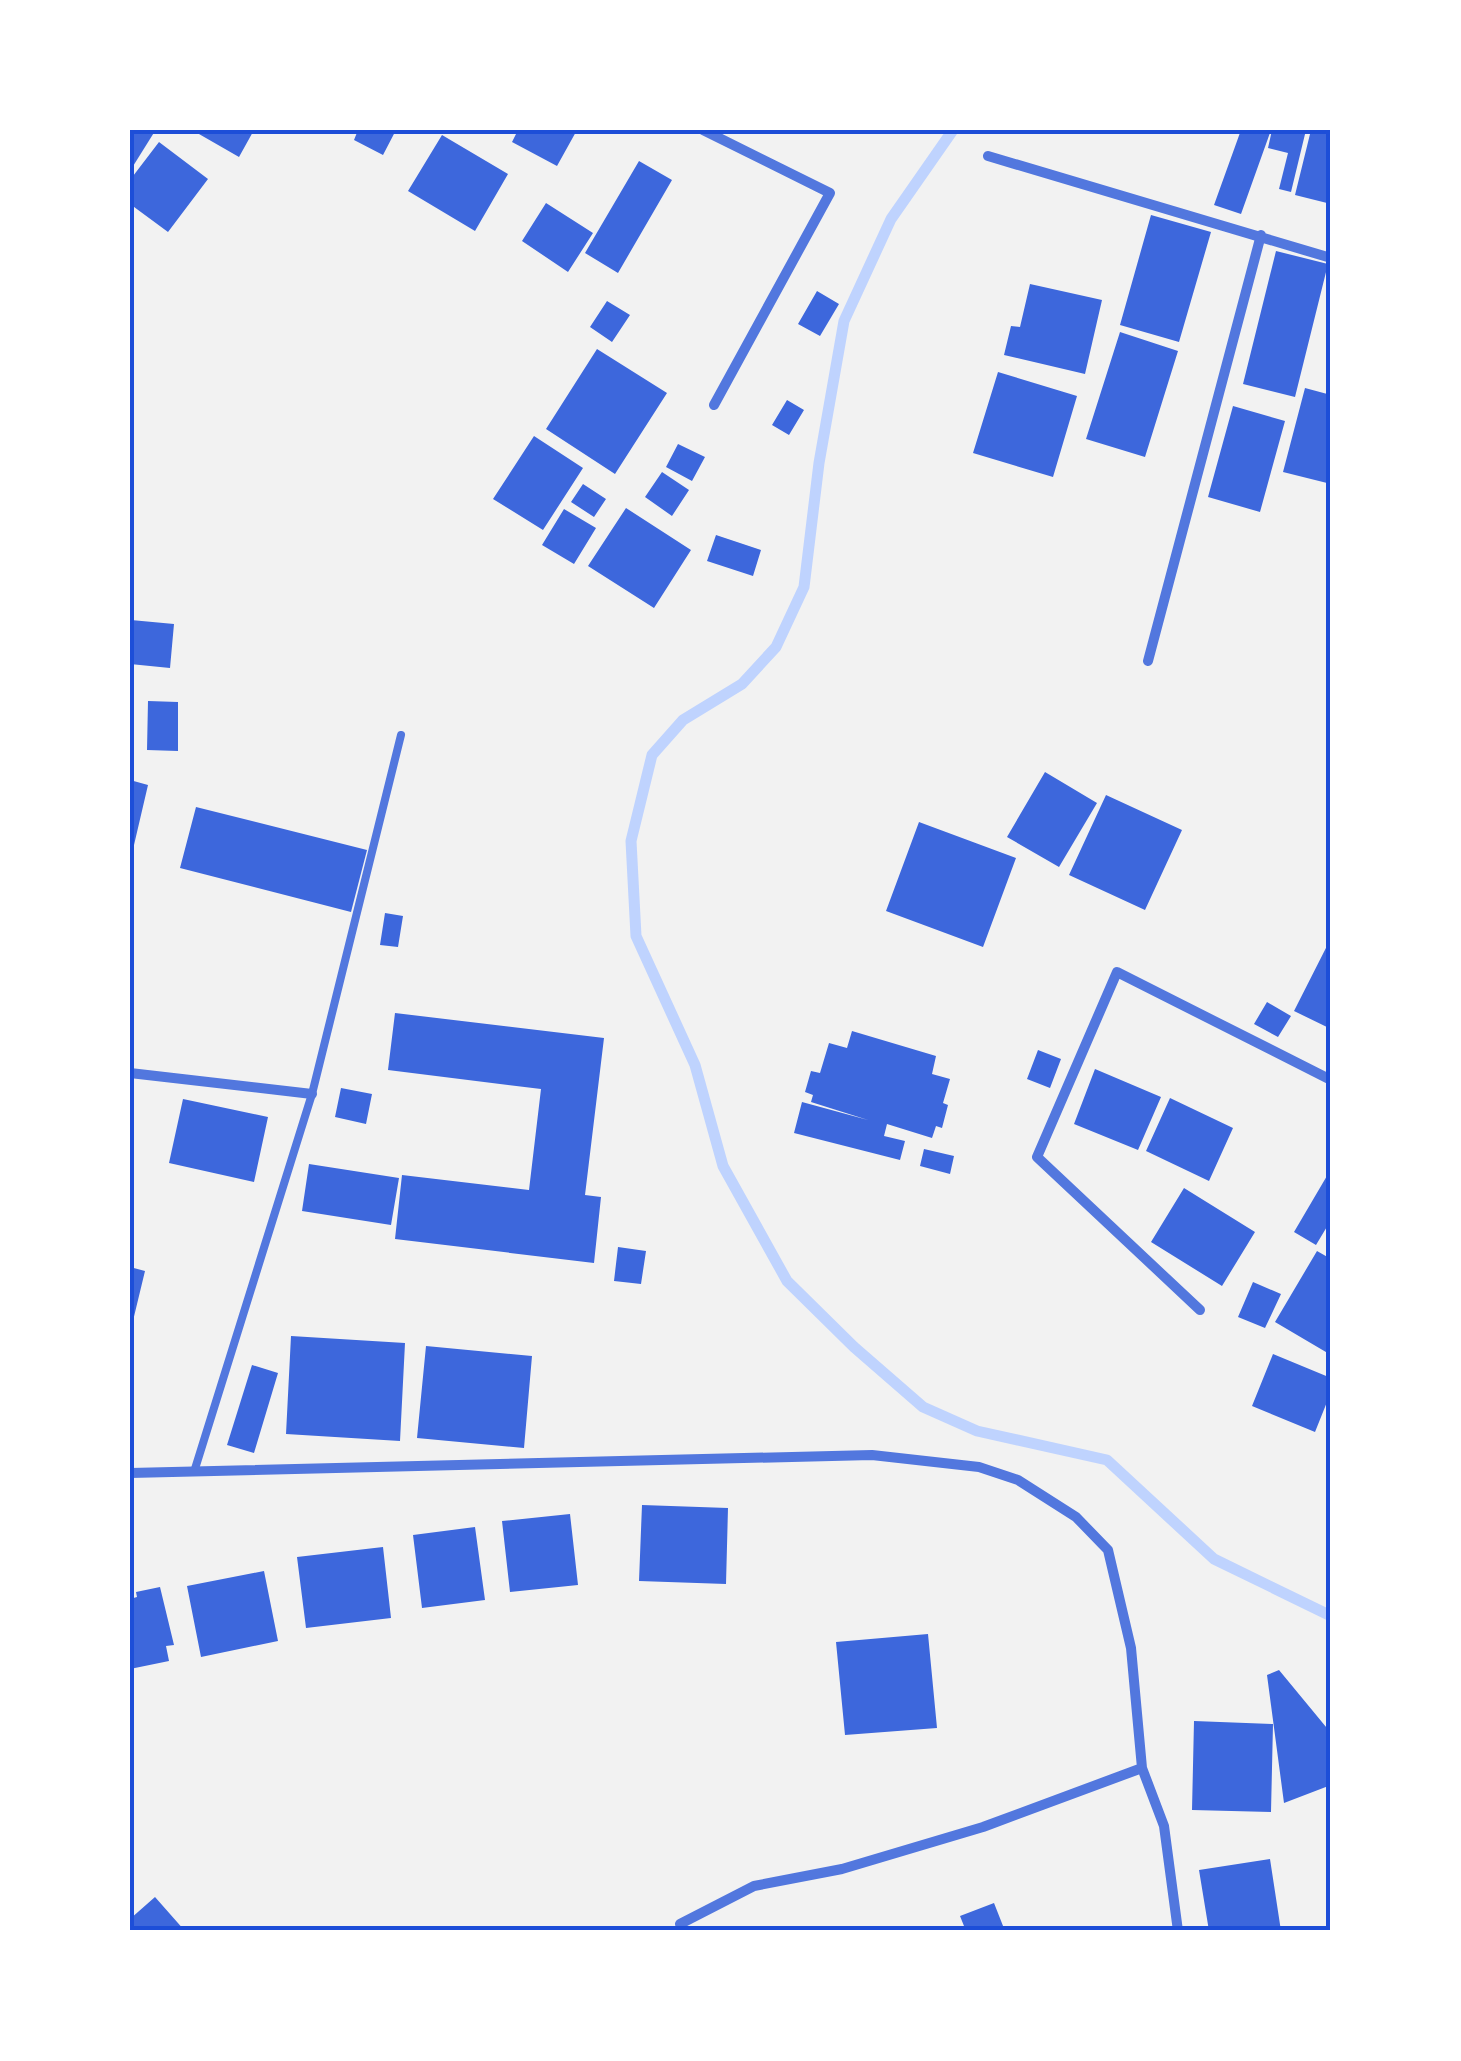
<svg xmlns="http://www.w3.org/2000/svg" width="1461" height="2061" viewBox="0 0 1461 2061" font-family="Barlow,sans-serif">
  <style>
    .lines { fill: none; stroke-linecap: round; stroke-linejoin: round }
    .stream { stroke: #bfd3fe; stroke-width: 11 }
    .building { fill: #3d67dc }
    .service { stroke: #5277de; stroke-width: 8 }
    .minor { stroke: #5277de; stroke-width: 10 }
    .neatline { fill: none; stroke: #1d4ed8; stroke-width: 4 }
  </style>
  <rect width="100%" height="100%" fill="#f2f2f2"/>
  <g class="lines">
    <path class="stream" d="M953,130L891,219L844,321L819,463L804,587L776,647L742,684L683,720L652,755L631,841L636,936L695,1065L723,1166L787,1281L854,1347L923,1407L977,1431L1107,1460L1214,1559L1331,1616"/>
  </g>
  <path class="building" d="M130,130L155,131L130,171Z
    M192,130H254L239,157Z
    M358,130H396L383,155L354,140Z
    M518,130H577L557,166L512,142Z
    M1241,130H1271L1241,214L1214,205Z
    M1272,130H1306L1291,192L1279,189L1288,153L1268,148Z
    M1311,130H1331V204L1295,195Z
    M442,135L508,174L475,231L408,191Z
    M159,142L208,179L168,232L130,204V180Z
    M639,161L672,180L618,273L585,253Z
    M546,203L593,233L568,272L522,241Z
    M1151,215L1211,232L1179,342L1120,325Z
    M1276,251L1328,264L1295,397L1243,384Z
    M1030,284L1102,300L1085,374L1004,355L1011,326L1020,327Z
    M817,291L839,304L820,336L798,324Z
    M607,301L630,315L612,342L590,327Z
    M1120,332L1178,351L1145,457L1086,439Z
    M597,349L667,393L615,474L546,429Z
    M998,372L1077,396L1053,477L973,453Z
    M1305,388L1331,395V484L1283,472Z
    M787,400L804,410L789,435L772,425Z
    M1233,406L1285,421L1260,512L1208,497Z
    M534,436L583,468L543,530L493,499Z
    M678,444L705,457L692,481L666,467Z
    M662,472L689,490L672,516L645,497Z
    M583,484L606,499L594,517L571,502Z
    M626,508L691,550L654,608L588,566Z
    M564,509L596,528L574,564L542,545Z
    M716,535L761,550L753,576L707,561Z
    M131,620L174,624L170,668L130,664Z
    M148,701L178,702V751L147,750Z
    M1045,772L1097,803L1059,867L1007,837Z
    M130,780L148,785L134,845L130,844Z
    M1106,795L1182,830L1145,910L1069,875Z
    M196,807L367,850L351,912L180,868Z
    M919,822L1016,858L983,947L886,911Z
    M385,913L403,916L398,947L380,945Z
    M1331,938V1029L1294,1011Z
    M1267,1002L1291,1016L1278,1037L1254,1024Z
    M395,1013L604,1038L585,1195L601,1197L594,1263L395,1239L402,1175L529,1190L541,1089L388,1070Z
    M852,1031L936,1056L932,1074L950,1079L943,1103L948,1105L942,1128L936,1126L932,1138L887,1124L884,1136L905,1141L900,1160L794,1133L802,1102L868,1120L811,1102L813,1095L805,1092L811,1071L820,1073L829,1043L847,1048Z
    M1038,1050L1061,1059L1050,1088L1027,1079Z
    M1095,1069L1161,1097L1138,1150L1074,1124Z
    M341,1088L372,1094L366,1124L335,1117Z
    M1170,1098L1233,1128L1209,1181L1146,1151Z
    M183,1099L268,1117L254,1182L169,1163Z
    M924,1149L954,1156L950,1174L920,1166Z
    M309,1164L399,1178L391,1225L302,1211Z
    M1331,1169V1220L1316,1245L1294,1232Z
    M1184,1188L1255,1232L1222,1286L1151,1242Z
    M618,1247L646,1251L641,1284L614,1281Z
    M1317,1251L1331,1259V1355L1275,1322Z
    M130,1267L145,1271L131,1329H130Z
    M1253,1282L1281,1294L1265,1328L1238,1317Z
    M291,1336L405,1343L400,1441L286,1434Z
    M426,1346L532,1356L524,1448L417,1438Z
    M1273,1354L1331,1378V1392L1315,1432L1252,1406Z
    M252,1365L278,1373L254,1453L227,1445Z
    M642,1505L728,1508L726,1584L639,1581Z
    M570,1514L578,1585L510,1592L502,1521Z
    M475,1527L485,1600L422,1608L413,1535Z
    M383,1547L391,1618L306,1628L297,1557Z
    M264,1571L278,1641L201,1657L187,1586Z
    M160,1587L174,1645L166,1646L169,1661L130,1669V1599L137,1597L136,1592Z
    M928,1634L937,1728L845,1735L836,1642Z
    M1279,1670L1331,1733V1785L1284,1803L1267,1675Z
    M1194,1721L1273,1724L1271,1812L1192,1810Z
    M1270,1859L1281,1931H1209L1199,1870Z
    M155,1897L185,1931H130V1919Z
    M994,1903L1005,1931H966L960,1916Z"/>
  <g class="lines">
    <path class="service" d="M194,1472L312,1094L401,735"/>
    <path class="minor" d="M703,130L830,193L714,405
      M988,156L1331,258
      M1148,661L1261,235
      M130,1073L312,1094
      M1200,1310L1037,1157L1117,972L1331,1080
      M130,1473L872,1455L979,1467L1018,1480L1076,1517L1108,1550L1131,1648L1142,1768L1164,1826L1178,1931
      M680,1924L754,1886L842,1869L983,1827L1142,1768"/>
  </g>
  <rect width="1461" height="2061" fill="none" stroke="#ffffff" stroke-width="265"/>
  <rect x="132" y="132" width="1196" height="1796" class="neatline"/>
</svg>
